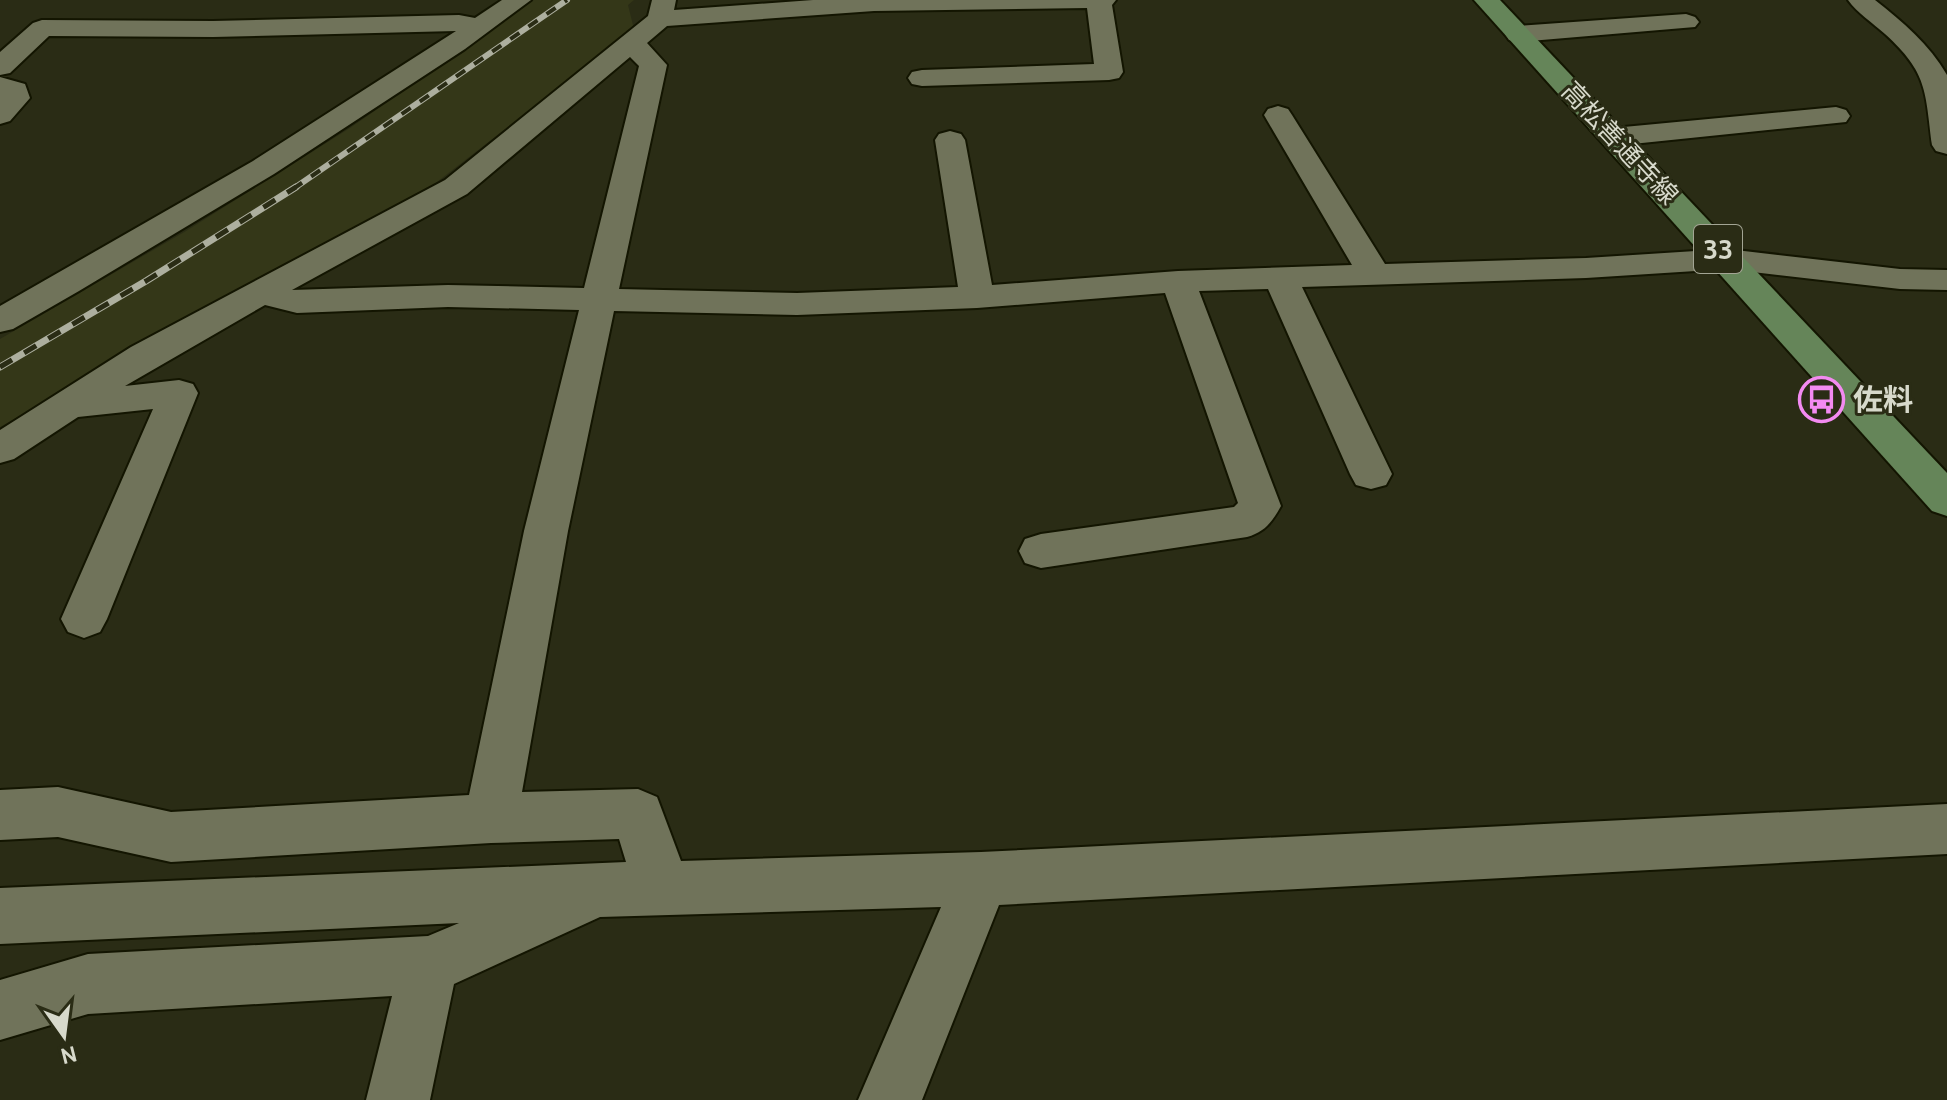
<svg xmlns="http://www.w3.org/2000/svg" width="1947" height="1100" viewBox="0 0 1947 1100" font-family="Cabin,'Noto Sans JP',sans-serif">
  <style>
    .built { fill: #343718 }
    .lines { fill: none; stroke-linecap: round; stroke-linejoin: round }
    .minor-casing { stroke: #131501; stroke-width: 4 }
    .major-casing { stroke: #131501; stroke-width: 4 }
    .minor { fill: #70735a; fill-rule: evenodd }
    .major { fill: #658559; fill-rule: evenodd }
    .rail-far1-casing { stroke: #adaf9f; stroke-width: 6 }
    .rail-casing { stroke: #adaf9f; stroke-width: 7 }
    .rail-far1 { stroke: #2a2c15; stroke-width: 4; stroke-dasharray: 11; stroke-linecap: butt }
    .rail { stroke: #2a2c15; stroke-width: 5; stroke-dasharray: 14; stroke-linecap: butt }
    .labels { text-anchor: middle; stroke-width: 6; stroke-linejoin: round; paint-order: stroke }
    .far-street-label { font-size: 26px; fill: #d7d9cb; stroke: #2a2c15 }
    .shield { fill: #2a2c15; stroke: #a3a594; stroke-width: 2 }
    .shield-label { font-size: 28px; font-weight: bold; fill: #d7d9cb }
    .poi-label { font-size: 30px; font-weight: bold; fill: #d7d9cb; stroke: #2a2c15; text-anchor: start }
  </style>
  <rect width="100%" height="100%" fill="#2a2c15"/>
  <path class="built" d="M534,0H634L628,5L634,29L437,182L0,427V339L186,231L350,128Z"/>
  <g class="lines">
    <defs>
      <path id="minor" d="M502,0H531L465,49L274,174L79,291L13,329L0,332V306L253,161L456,31L213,37L49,36L10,73L0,75V52L33,23L42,20L213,21L459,15L475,18Z
        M652,0H676L674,10L813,0H1116L1112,5L1123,72L1119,78L1109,80L922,86L912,84L908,78L912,72L922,70L1094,64L1087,8L874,11L667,26L647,43L667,65L619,289L797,293L958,287L935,140L939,134L950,131L961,134L965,140L992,285L1178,271L1352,265L1264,115L1268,109L1278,106L1288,109L1292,115L1385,264L1586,258L1727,249L1900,269L1947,270V290L1900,289L1727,269L1586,278L1302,287L1392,474L1386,485L1371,489L1356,485L1350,474L1268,289L1199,291L1281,506C1272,522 1265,532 1247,537L1041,568L1025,563L1019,551L1025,539L1041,534L1234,507L1238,503L1165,293L977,308L797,315L614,311L568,531L522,792L638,789L657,797L681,861L981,852L1947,804V854L999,905L922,1100H858L941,907L600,917L454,984L430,1100H366L392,996L88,1014L0,1040V980L88,954L428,936L459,923L0,944V888L626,862L619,839L491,843L171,862L58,837L0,840V790L58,787L171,812L469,795L524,531L579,310L448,307L297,313L265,305L125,386L179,380L193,384L198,393L107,619L100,632L84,638L68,632L61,619L153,409L78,417L14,459L0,463V430L131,347L445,180L648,16ZM630,57L639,66L584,288L448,285L292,290L467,194Z
        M1848,0H1875C1903,22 1929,44 1947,75V154L1936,151L1932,145C1925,91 1928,73 1885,34C1873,23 1857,13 1848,0Z
        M1686,14L1695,17L1699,22L1695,27L1518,42L1509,40L1505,34L1509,28L1518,26Z
        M0,77L25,84L30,98L10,121L0,124Z
        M1836,107L1846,110L1850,116L1846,122L1613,146L1603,143L1598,137L1603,131L1613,128Z"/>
      <path id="major" d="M1474,0H1500L1947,473V516L1932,511Z"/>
    </defs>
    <use href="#minor" class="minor-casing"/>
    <use href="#major" class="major-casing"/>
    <use href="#minor" class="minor"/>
    <use href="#major" class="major"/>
    <defs>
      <path id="rail-far1" d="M293,189L567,0"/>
      <path id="rail" d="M0,367L146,281L296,187"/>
    </defs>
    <use href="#rail-far1" class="rail-far1-casing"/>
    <use href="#rail" class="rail-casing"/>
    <use href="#rail-far1" class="rail-far1"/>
    <use href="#rail" class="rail"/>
  </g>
  <defs>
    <symbol id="bus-ring" viewBox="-11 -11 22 22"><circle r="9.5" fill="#2a2c15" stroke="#f38af1" stroke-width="1.5"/><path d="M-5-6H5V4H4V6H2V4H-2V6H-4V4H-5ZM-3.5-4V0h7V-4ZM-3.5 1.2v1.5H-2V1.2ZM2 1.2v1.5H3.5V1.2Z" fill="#f38af1"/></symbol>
  </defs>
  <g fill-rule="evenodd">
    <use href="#bus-ring" x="1796" y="374" width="51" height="51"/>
  </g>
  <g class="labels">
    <g class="far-street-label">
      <text transform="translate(1620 143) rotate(47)" y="9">高松善通寺線</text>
    </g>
    <rect class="shield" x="1694" y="225" width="48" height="48" rx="6"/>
    <g class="shield-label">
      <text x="1718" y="259">33</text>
    </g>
    <g class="poi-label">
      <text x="1853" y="410">佐料</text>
    </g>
  </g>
  <g transform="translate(64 1036) rotate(166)" stroke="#2a2c15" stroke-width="6" paint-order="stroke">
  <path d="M0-6L14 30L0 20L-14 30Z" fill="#d7d9cb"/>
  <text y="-12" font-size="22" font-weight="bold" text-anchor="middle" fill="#d7d9cb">N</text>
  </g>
</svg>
